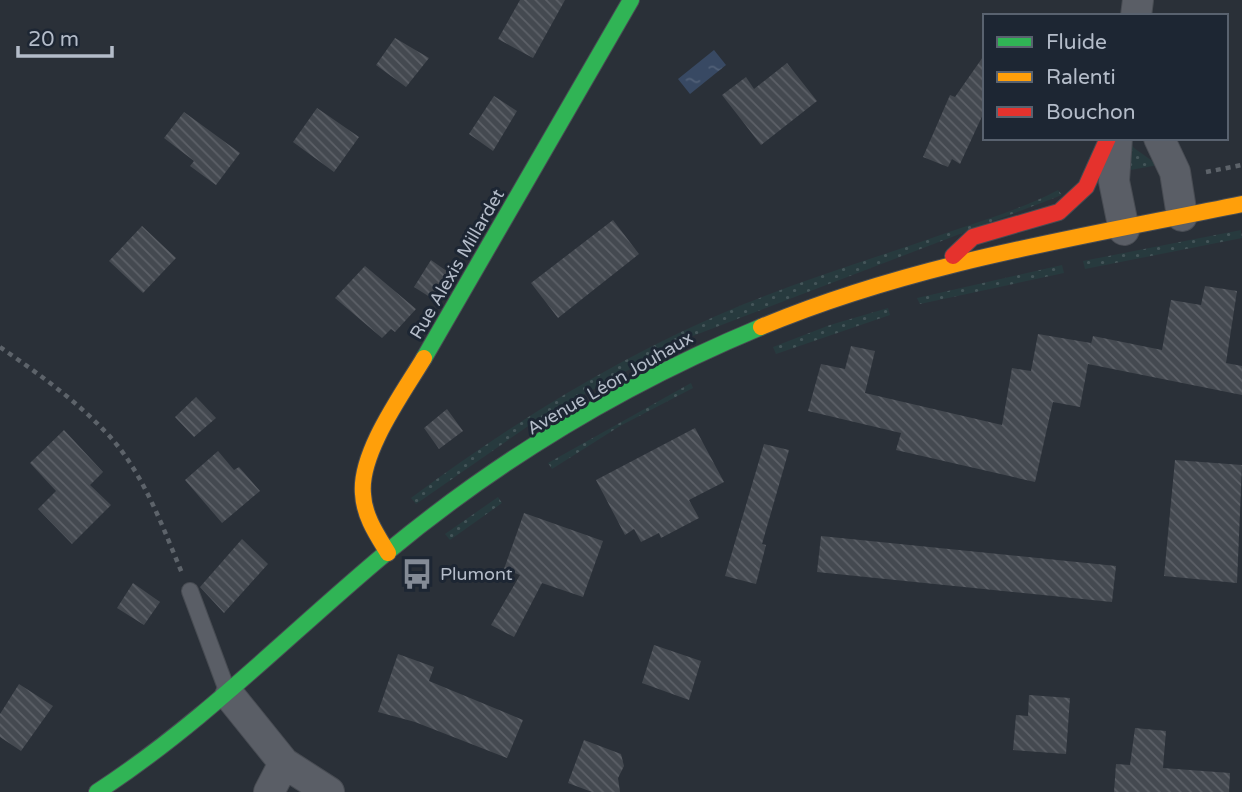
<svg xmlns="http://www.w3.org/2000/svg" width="1242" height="792" viewBox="0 0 1242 792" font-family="'Varela Round',sans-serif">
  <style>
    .grass { fill: url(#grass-dots) }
    .water { fill: url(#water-ripples) }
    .building { fill: url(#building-back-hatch) }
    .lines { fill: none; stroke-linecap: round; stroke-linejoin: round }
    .lane-casing { stroke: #484c53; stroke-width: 18 }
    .street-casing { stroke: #484c53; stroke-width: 32 }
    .fast-casing { stroke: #484c53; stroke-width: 18 }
    .slow-casing { stroke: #484c53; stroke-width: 18 }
    .jam-casing { stroke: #484c53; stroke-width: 18 }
    .path { stroke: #5d636a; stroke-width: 4.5; stroke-dasharray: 5 5; stroke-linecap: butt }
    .lane { stroke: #5a5e66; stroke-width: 16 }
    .street { stroke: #5a5e66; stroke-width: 30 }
    .fast { stroke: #30b455; stroke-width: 16 }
    .slow { stroke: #ff9f0a; stroke-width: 16 }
    .jam { stroke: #e5322d; stroke-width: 16 }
    .labels { text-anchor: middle; stroke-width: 6; stroke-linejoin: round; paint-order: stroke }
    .street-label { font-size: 18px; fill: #b4bcc9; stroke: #1d2633 }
    .poi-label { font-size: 18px; fill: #b4bcc9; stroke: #1d2633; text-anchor: start }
  </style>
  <defs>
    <pattern id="grass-dots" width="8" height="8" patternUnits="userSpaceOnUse" patternTransform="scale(1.75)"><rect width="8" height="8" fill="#273a3e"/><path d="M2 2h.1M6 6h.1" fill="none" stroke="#445559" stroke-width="1.8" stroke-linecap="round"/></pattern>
    <pattern id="water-ripples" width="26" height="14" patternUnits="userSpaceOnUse" patternTransform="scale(1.75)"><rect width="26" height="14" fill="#384963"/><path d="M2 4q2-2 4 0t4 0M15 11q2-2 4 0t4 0" fill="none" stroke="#526178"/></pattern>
    <pattern id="building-back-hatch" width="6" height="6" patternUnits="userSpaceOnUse" patternTransform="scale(1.75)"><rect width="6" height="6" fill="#444950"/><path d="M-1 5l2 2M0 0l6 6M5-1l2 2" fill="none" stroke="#5d6168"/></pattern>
  </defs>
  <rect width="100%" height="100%" fill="#2a3038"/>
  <path class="grass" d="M1127,138L1134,148L1158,165L1125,171Z
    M1058,190L1062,195L685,339L534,422L416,504L411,498C515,421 624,353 744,304C811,277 881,256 949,232C985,220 1024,208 1058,190Z
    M1241,230L1242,238L1085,269L1083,261Z
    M1062,265L1064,273L920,304L917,298Z
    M888,308L890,315L776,354L773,347L830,325Z
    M691,383L693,388L620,426L552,469L548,463Z
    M498,497L502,503L450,540L445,534Z"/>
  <path class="water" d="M714,50L726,65L690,94L678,79Z"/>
  <path class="building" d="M520,0H565L533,58L498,39Z
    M395,38L429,58L406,87L376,65Z
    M985,54V110L960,164L952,159L948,167L923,157L950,95L955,97Z
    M787,63L817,101L761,145L722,95L746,77L754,89Z
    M494,96L517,111L493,151L469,134Z
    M317,108L359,137L334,172L293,142Z
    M184,112L240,153L216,185L190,166L194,161L164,138Z
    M613,220L639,254L558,318L531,283Z
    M142,226L176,258L143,293L109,261Z
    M431,260L448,272L433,299L414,287Z
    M365,266L416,309L395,332L391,329L382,338L335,298Z
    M1205,286L1237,291L1226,363L1242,366V395L1088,364L1080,407L1053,402L1035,482L896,450L901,433L808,411L821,364L845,369L851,346L875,351L865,393L1002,425L1012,368L1031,371L1038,334L1091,343L1090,348L1093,336L1162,350L1171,300L1201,305Z
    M196,397L216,418L194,437L175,417Z
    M447,409L463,431L439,449L424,428Z
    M695,428L724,482L689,500L699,518L661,538L659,533L641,542L634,529L625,535L596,480Z
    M64,430L103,472L90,485L111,505L72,544L38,509L56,491L30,463Z
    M764,444L789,450L762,544L766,545L756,584L725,576Z
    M218,451L234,470L239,467L260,491L222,523L185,480Z
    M1175,460L1242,465L1237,583L1164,576Z
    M524,513L603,541L583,597L542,583L514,637L491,625L520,575L504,569Z
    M821,536L1116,566L1112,602L817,572Z
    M242,539L268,564L224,613L200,587Z
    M133,583L160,602L144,625L117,608Z
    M654,645L701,661L689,700L642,683Z
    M398,654L434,667L429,681L523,720L507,758L415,722L378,712Z
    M19,684L53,706L21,751L0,737V714Z
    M1029,695L1070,698L1066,754L1013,750L1016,715L1028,716Z
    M1135,728L1166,731L1163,768L1230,773L1229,792H1114L1116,764L1130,765Z
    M584,740L621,754L624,766L618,778L620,792H592L568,783Z"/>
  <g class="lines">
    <defs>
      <path id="lane" d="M190,591L228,693"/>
      <path id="street" d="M1136,16L1138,0
        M1117,138L1114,181L1124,230
        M1159,138L1175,172L1182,216
        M230,696L284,763L329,792
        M269,792L284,763"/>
      <path id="fast" d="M424,358L631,0
        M97,792C203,723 289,634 386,553C498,460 626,383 761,327"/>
      <path id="slow" d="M761,327C913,263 1081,237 1242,204
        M388,553C377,535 364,516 363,494C359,453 403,393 424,358"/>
      <path id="jam" d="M953,256L973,237L1059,212L1086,187L1108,138"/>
    </defs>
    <use href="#lane" class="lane-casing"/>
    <use href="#street" class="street-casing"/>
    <use href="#fast" class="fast-casing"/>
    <use href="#slow" class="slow-casing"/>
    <use href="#jam" class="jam-casing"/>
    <path class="path" d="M1206,172L1242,165
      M0,347C40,375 80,403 112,439C145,477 163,528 182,573"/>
    <use href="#lane" class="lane"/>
    <use href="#street" class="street"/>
    <use href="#fast" class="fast"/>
    <use href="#slow" class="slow"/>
    <use href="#jam" class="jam"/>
  </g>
  <defs>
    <symbol id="bus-bare" viewBox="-9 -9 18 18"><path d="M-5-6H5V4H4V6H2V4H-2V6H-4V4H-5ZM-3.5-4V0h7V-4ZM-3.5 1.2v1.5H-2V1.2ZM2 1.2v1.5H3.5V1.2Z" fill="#848b96" stroke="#1d2633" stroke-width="2.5" paint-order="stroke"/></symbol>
  </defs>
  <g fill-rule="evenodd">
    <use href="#bus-bare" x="395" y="552" width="44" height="44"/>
  </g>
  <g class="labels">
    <g class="street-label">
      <text transform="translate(457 264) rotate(-60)" y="6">Rue Alexis Millardet</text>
      <text transform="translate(610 383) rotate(-30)" y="6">Avenue Léon Jouhaux</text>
    </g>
    <g class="poi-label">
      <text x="440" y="580">Plumont</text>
    </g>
  </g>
  <rect x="983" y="14" width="245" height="126" fill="#1d2633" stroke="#59626f" stroke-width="2"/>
  <rect x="997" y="37" width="35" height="10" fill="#30b455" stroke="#59626f" stroke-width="2"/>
  <text x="1046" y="49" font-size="21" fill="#b4bcc9">Fluide</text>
  <rect x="997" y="72" width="35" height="10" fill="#ff9f0a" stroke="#59626f" stroke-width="2"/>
  <text x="1046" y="84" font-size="21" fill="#b4bcc9">Ralenti</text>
  <rect x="997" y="107" width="35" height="10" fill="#e5322d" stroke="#59626f" stroke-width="2"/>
  <text x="1046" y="119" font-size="21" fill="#b4bcc9">Bouchon</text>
  <path d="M18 46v10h94v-10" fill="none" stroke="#b4bcc9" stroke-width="3.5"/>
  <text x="28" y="46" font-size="21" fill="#b4bcc9" stroke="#1d2633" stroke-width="5" paint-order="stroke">20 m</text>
</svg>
